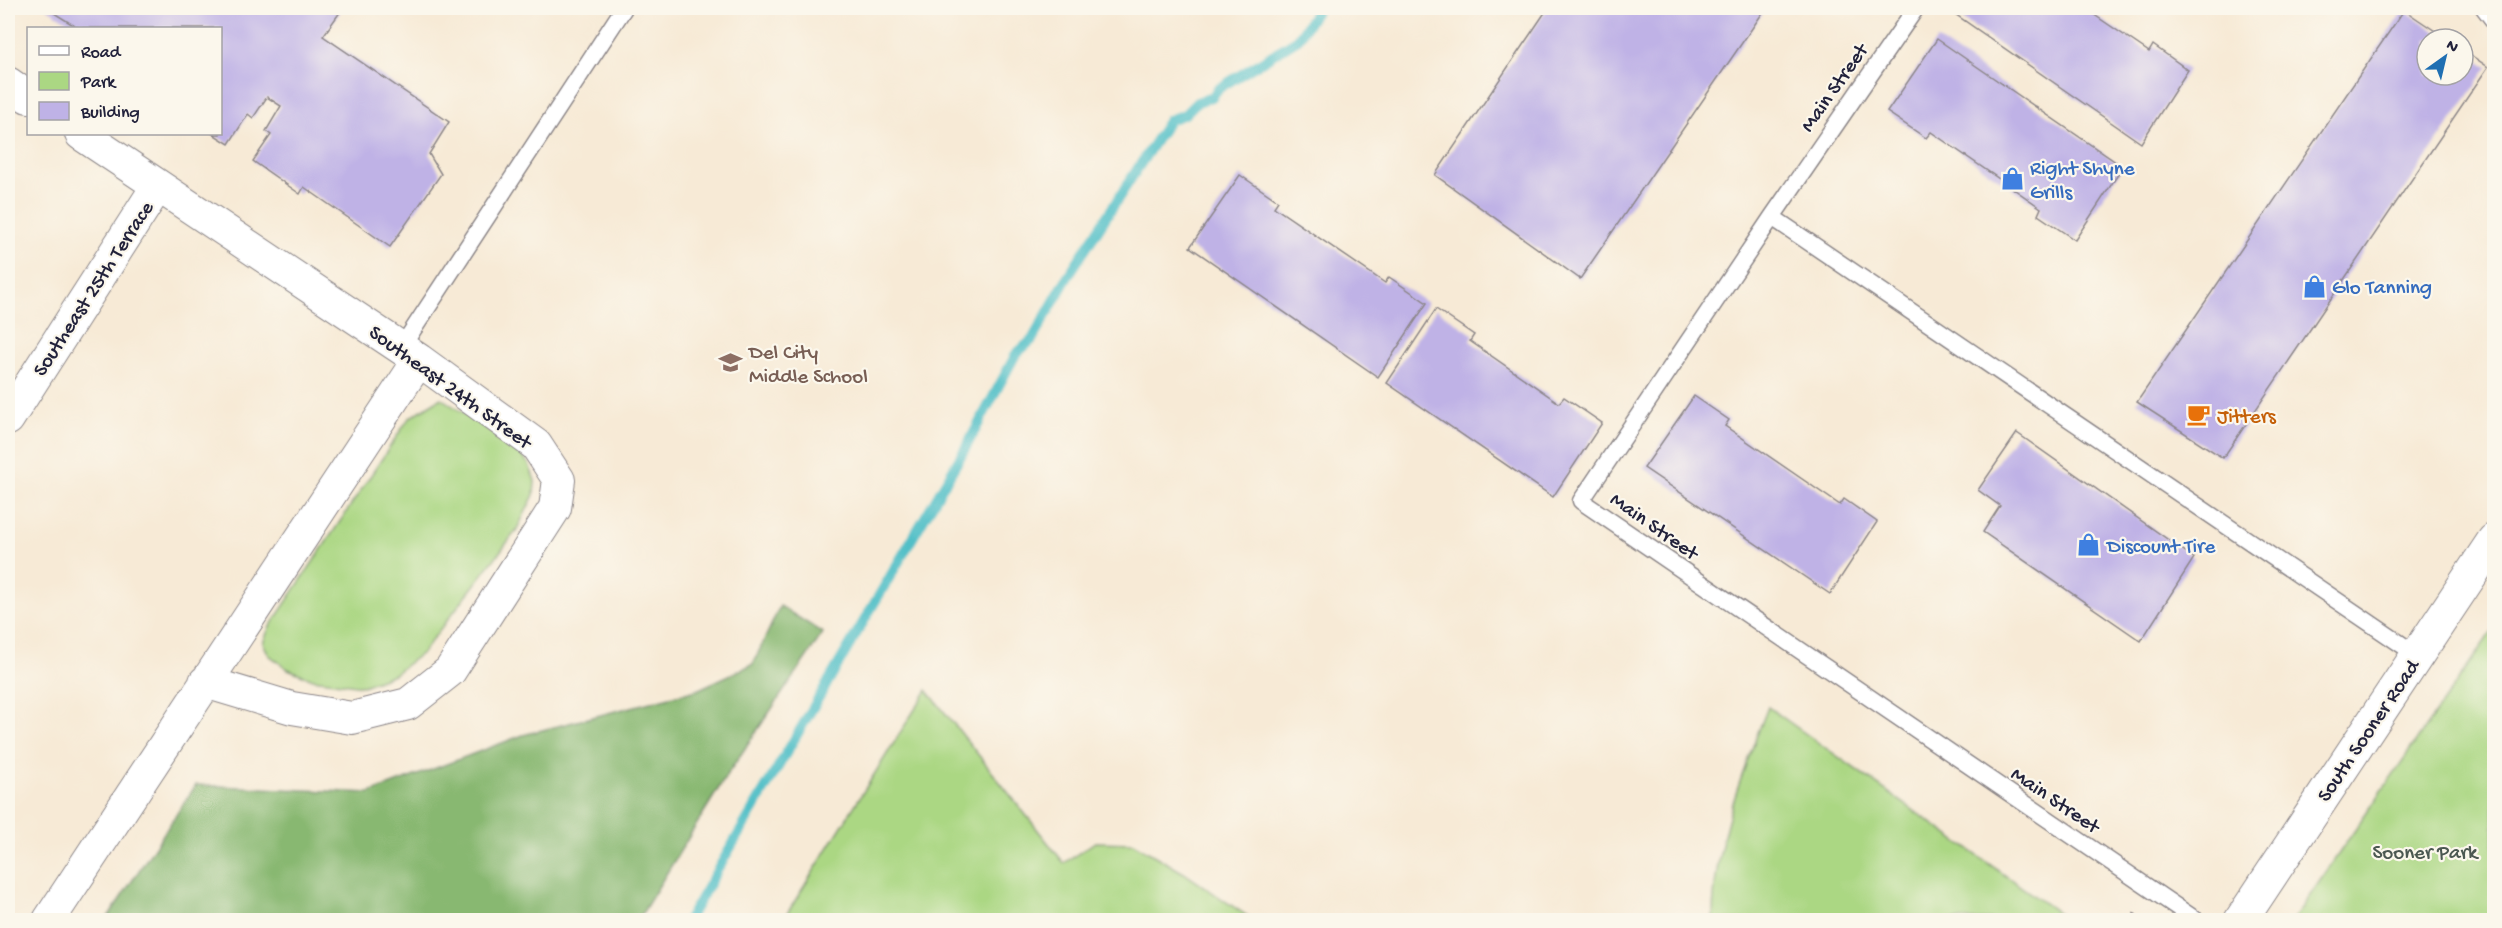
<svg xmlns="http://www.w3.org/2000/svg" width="2502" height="928" viewBox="0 0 2502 928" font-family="'Gochi Hand',sans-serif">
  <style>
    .green { fill: #abd783; stroke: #667c5f; stroke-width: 1.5 }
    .forest { fill: #88b871; stroke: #556d56; stroke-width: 1.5 }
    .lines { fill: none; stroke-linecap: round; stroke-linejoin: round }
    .stream { stroke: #51bfc7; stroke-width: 10 }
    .building { fill: #bfb2e6 }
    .lane-casing { stroke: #8c8688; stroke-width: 19 }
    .street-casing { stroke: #8c8688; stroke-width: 34 }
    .secondary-casing { stroke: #8c8688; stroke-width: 35 }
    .path { stroke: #8c8688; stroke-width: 4; stroke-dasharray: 1.5 4.5; stroke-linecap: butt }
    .lane { stroke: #fff; stroke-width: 16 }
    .street { stroke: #fff; stroke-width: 32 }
    .secondary { stroke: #fff; stroke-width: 33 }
    .labels { text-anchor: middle; stroke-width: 4.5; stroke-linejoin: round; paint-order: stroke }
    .street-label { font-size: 21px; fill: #22223b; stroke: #fbf7ec }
    .shop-label { font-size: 21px; fill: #366cbe; stroke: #fbf7ec; text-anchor: start }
    .education-label { font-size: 21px; fill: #785e54; stroke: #fbf7ec; text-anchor: start }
    .food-label { font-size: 21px; fill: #c56008; stroke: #fbf7ec; text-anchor: start }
    .park-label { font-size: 21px; fill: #4b5851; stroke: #fbf7ec }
  </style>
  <rect width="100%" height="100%" fill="#fbf7ec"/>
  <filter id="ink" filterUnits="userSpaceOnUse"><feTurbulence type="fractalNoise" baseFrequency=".0167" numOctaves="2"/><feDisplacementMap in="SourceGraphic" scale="12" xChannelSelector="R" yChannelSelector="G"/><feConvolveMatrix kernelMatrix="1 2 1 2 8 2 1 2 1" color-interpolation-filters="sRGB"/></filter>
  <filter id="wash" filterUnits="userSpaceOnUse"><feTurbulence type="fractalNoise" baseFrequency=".008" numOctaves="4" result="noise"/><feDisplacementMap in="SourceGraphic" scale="24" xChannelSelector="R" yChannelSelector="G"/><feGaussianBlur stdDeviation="1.35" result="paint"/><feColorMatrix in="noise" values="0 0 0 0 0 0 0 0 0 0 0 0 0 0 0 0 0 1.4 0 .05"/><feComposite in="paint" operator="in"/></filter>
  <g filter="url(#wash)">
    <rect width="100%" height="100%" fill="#f7ead6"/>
    <path class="green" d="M441,398L514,447L529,464L535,481L534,495L516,531L422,653L394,674L363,686L313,679L288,669L269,655L263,643L269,628L409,418Z
      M2494,628V920H2293Z
      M927,690L1064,863L1095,842L1133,843L1184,873L1253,920H783Z
      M1768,707L2068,920H1713C1713,847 1741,775 1768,707Z"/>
    <path class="forest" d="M780,606L823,633L725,778L638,920H106L196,785L370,793L523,735L697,690L753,664Z"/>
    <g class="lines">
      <path class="stream" d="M688,920L965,449L1016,354L1032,340L1070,273L1169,120L1185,114L1197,102L1212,97L1218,89L1298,39L1318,8"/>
    </g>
    <g id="blocks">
      <path class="building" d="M46,8H343L323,36L449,122L429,154L441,174L390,247L304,187L300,194L253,161L271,135L266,131L281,106L267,97L253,118L248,114L229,144L213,134H220V28H78Z
        M1548,8H1766L1580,279L1435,175Z
        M1959,8H2084L2149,52L2153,45L2188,70L2141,143L1955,14Z
        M2404,10L2447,39H2427V75H2463V50L2488,67L2223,458L2137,402Z
        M1937,39L2123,167L2075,240L2038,215L2041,208L1931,132L1926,138L1887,112Z
        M1240,175L1278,201L1274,207L1385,283L1389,277L1427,303L1378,377L1190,247Z
        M1436,309L1474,335L1470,341L1559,403L1564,397L1602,423L1553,497L1387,383Z
        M1694,396L1729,420L1725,426L1840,505L1844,499L1877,522L1830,594L1644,468Z
        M2017,433L2194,558L2141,641L1983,532L2000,506L1978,490Z"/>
    </g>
  </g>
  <g filter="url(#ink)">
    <use href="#blocks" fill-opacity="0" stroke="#8c8688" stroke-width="1.5"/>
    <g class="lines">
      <defs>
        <path id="lane" d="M1916,8L1772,217L1581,501L2196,920
          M2484,8L2494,21
          M1772,217L2417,655
          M401,348L624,8"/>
        <path id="street" d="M8,83L28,97
          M81,134L419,360L536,445L559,480L555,508L450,671L408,704L352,718L292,708L205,682
          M8,419L157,187
          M49,920L419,360"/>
        <path id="secondary" d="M2241,920L2494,540"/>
      </defs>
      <use href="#lane" class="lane-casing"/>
      <use href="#street" class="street-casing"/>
      <use href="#secondary" class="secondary-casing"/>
      <path class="path" d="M2132,920L2137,910"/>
      <use href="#lane" class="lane"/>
      <use href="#street" class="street"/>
      <use href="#secondary" class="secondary"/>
    </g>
  </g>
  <defs>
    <symbol id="shop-bare" viewBox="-9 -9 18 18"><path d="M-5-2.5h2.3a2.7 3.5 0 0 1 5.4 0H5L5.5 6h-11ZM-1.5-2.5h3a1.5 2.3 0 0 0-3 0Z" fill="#3f7fe0" stroke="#fbf7ec" stroke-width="2.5" paint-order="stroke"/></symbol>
    <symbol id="school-bare" viewBox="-9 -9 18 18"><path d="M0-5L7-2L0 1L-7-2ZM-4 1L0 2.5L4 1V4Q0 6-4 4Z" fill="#8d6e63" stroke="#fbf7ec" stroke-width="2.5" paint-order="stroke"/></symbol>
    <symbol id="cafe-bare" viewBox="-9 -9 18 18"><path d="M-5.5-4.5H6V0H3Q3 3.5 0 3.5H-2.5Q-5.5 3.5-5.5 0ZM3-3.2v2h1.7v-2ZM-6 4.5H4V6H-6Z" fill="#e8710a" stroke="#fbf7ec" stroke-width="2.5" paint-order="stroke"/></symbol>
  </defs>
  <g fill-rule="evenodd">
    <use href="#shop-bare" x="1996" y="162" width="33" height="33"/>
    <use href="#shop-bare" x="2298" y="270" width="33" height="33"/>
    <use href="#school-bare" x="714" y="346" width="33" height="33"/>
    <use href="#cafe-bare" x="2182" y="398" width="33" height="33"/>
    <use href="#shop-bare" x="2072" y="528" width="33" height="33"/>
  </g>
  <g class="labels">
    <g class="street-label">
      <text transform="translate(1833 87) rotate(-55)" y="7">Main Street</text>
      <text transform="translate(92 288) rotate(-57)" y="7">Southeast 25th Terrace</text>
      <text transform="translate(451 386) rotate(36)" y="7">Southeast 24th Street</text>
      <text transform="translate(1655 525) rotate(35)" y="7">Main Street</text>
      <text transform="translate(2367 730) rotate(-56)" y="7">South Sooner Road</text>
      <text transform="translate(2056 799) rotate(34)" y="7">Main Street</text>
    </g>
    <g class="shop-label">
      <text x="2030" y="174">Right Shyne<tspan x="2030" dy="24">Grills</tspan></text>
      <text x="2332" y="293">Glo Tanning</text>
      <text x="2107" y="552">Discount Tire</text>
    </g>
    <g class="education-label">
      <text x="749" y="358">Del City<tspan x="749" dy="24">Middle School</tspan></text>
    </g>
    <g class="food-label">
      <text x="2217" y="422">Jitters</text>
    </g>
    <g class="park-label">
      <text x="2425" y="858">Sooner Park</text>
    </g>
  </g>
  <rect width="2502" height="928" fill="none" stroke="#fbf7ec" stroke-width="30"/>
  <rect x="27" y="27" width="195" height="108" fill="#fbf7ec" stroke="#a4a2a5" stroke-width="1.5"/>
  <rect x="39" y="46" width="30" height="9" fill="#ffffff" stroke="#a4a2a5" stroke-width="1.5"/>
  <text x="81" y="57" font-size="18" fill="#22223b">Road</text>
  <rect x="39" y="72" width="30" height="18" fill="#abd783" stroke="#a4a2a5" stroke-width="1.5"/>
  <text x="81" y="87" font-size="18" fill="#22223b">Park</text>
  <rect x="39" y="102" width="30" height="18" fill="#bfb2e6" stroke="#a4a2a5" stroke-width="1.5"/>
  <text x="81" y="117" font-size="18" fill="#22223b">Building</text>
  <g transform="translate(2445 57) rotate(34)"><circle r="28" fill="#fbf7ec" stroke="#a4a2a5" stroke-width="1.5"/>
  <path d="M0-4.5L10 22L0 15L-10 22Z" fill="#1f6fb2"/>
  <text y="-9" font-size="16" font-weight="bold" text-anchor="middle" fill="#22223b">N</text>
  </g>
</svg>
